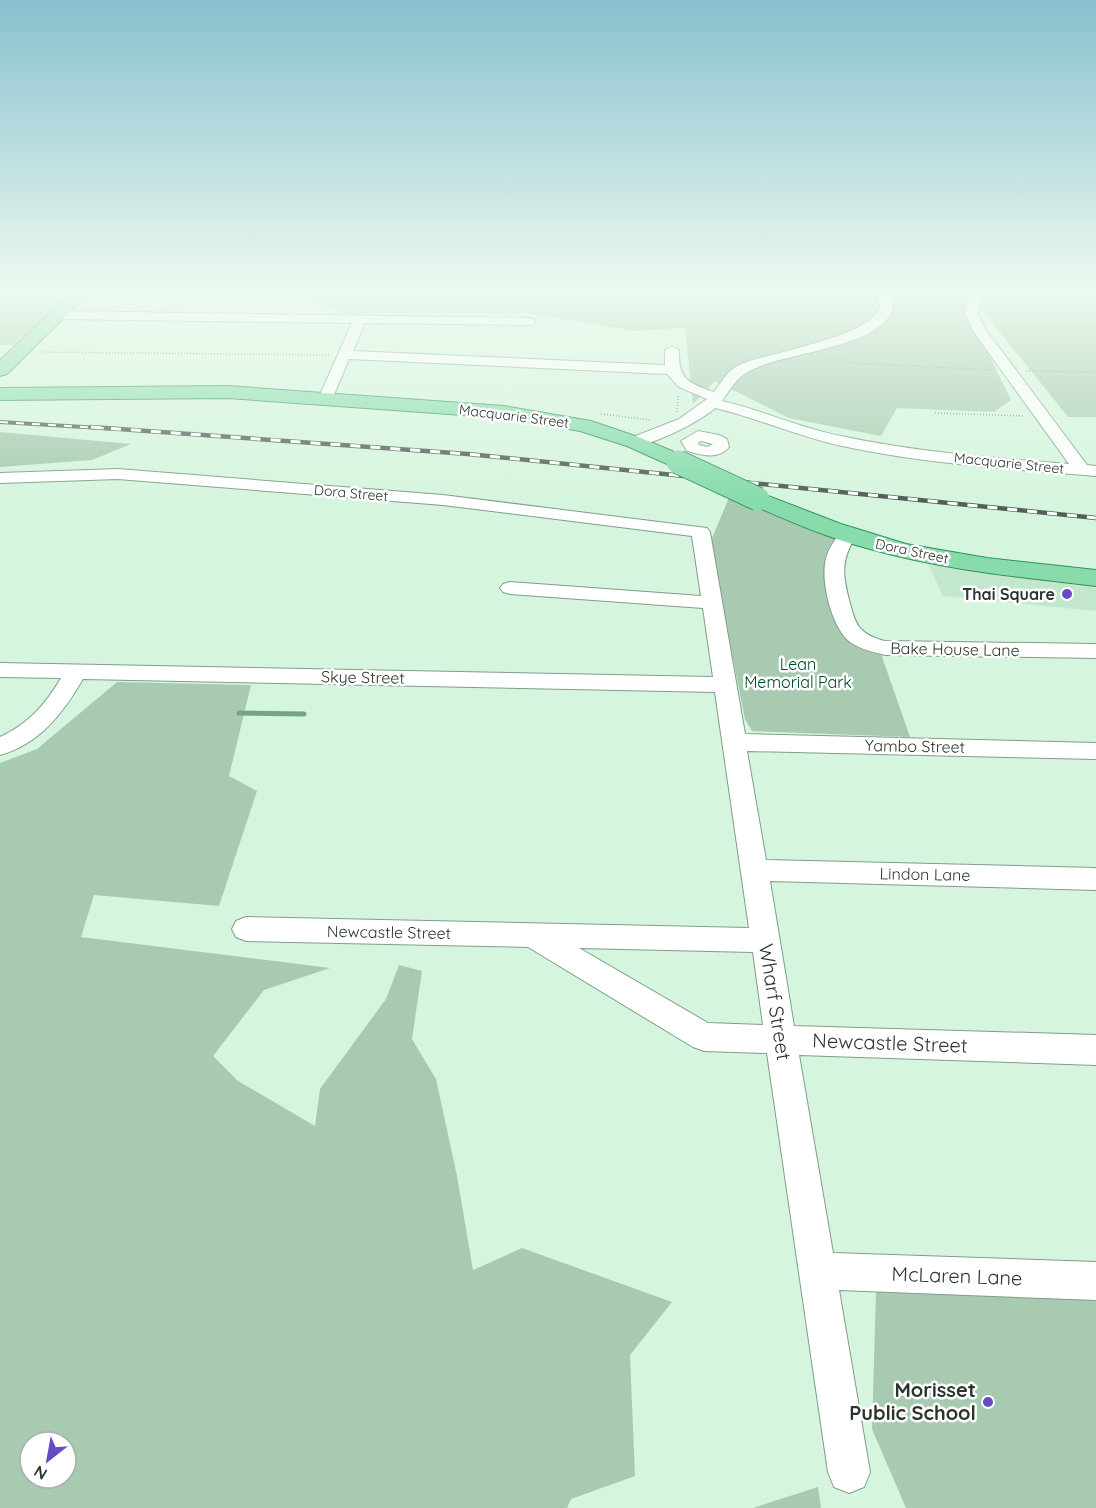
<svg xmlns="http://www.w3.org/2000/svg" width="1096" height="1508" viewBox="0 0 1096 1508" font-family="Quicksand,sans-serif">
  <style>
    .built { fill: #c3e7cc }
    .green { fill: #a7cab0; fill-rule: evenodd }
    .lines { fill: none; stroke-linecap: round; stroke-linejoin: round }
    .stream { stroke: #76a382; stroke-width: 5 }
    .minor-casing { stroke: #819d89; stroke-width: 2 }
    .major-casing { stroke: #33935a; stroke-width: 2 }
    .path { stroke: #7a8f80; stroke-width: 1.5; stroke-dasharray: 1 2; stroke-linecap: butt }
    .minor { fill: #fff; fill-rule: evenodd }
    .major { fill: #88dcab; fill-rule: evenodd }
    .rail-far1-casing { stroke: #506054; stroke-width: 4 }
    .rail-casing { stroke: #506054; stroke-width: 4.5 }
    .rail-far1 { stroke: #fff; stroke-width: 2; stroke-dasharray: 8; stroke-linecap: butt }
    .rail { stroke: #fff; stroke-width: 3; stroke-dasharray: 10; stroke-linecap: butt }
    .major-bridge-casing { stroke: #33935a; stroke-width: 25; stroke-linecap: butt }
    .major-bridge { stroke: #88dcab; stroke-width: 23 }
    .poi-dot { fill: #684ac3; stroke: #fff; stroke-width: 2 }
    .labels { text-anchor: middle; stroke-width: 5; stroke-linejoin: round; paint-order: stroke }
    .far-street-label { font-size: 14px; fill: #2a362d; stroke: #fff }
    .poi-label { font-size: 16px; font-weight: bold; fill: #2a362d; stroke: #fff; text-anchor: end }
    .street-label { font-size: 16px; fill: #2a362d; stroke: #fff }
    .park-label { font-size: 16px; fill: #004b24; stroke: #fff }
    .near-street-label { font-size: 20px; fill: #2a362d; stroke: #fff }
    .near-poi-label { font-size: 20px; font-weight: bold; fill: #2a362d; stroke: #fff; text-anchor: end }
  </style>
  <rect width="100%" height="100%" fill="#d6f5de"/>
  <path class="built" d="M928,564L1096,588V611L943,596Z"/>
  <path class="green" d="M18,290H77L13,345H0V296Z
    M282,290H1096V417H1068L979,306L981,295L995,296L992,291L974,293L967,311L1011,400L994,412L897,408L881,436L789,418L715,381L693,404L685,328L634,331L526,313H345Z
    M0,432L131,444L92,460L0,467Z
    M731,493L836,538L825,557L843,631L880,651L910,737L752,731L745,719L710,543Z
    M117,682L251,685L229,776L257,791L219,906L94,895L81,937L330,968L264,990L213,1056L238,1081L315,1126L320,1089L386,999L399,965L422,971L412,1039L436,1079L457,1176L473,1270L522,1248L672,1302L630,1355L635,1476L571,1499L567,1508H0V763L37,749ZM30,1442H66V1478H30Z
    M876,1292L1096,1299V1508H906L872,1429Z
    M818,1487L821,1508H753Z"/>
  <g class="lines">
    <path class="stream" d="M239,713L304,714"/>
    <defs>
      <path id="minor" d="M875,290H887C890,296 894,304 892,311C876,350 778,352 746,373C736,379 729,391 722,401C762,410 800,428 841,436C916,452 993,458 1069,464L973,331L965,313L970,296L976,292L982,296L977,313L986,330L1087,465L1096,466V476C1011,469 926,464 842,446C799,437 758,418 715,408C701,421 646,450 628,445L626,442L628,439L679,419L707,399L679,387L667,374L349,359L333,397L326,401L319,397L352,323L58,319L52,315L58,311L528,318L533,319L535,322L533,325L365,323L353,351L665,365V350L672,346L679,350C678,378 687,383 714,392C721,383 728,370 739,365C766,353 874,337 880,306Z
        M698,431L719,435L727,439L729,447C718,460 702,455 687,451L681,441ZM701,441L713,444L707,447L699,445L698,443Z
        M118,469L443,495L707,528L710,532L745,734L1096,743V759L747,751L766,860L1096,868V890L770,881L794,1026L1096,1035V1065L799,1055L833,1253L1096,1262V1300L839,1290L870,1472L864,1487L849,1493L834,1487L828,1472L767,1053L704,1051L693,1047L528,947L246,941L236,937L232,929L236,921L246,917L749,928L715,692L83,679C63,713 40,744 0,755V737C28,724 46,704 61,678L0,677V663L713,677L703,608L510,594L503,592L500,588L503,584L510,582L701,596L692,536L443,505L118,479L0,483V473ZM579,948L753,952L763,1025L708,1023Z
        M848,529L855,531L857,535C839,561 843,578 851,607C853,614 855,622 860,628C866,635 876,639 885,641L1096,644V658L885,655C873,652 860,649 850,642C831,627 819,577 827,555C830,546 836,539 841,531Z"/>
      <path id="major" d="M75,290H92L7,374L0,376V360Z
        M227,386L504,406L591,421L641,438L686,457L689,462L686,467L678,469L627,446L580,431L504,418L227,398L0,400V388Z
        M758,492L841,524L906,544L987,558L1096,570V586C1020,577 944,570 870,549C828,538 789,521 750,504L746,499L750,494Z"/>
    </defs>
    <use href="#minor" class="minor-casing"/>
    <use href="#major" class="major-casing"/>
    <path class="path" d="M40,352L330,355
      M829,357L855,363L992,370
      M1026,371L1096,372
      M677,412L678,394
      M935,413L1023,416
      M601,414L651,420"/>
    <use href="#minor" class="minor"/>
    <use href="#major" class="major"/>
    <defs>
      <path id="rail-far1" d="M0,422L118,429"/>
      <path id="rail" d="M91,427L468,454L1096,518"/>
    </defs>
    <use href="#rail-far1" class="rail-far1-casing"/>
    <use href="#rail" class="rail-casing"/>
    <use href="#rail-far1" class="rail-far1"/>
    <use href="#rail" class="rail"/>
    <defs>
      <path id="major-bridge" d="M678,462L758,499"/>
    </defs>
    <use href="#major-bridge" class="major-bridge-casing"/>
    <use href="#major-bridge" class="major-bridge"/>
  </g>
  <linearGradient id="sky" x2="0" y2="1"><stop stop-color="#87c0ce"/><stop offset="0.58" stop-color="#edfaf0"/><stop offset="1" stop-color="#edfaf0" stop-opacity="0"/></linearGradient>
  <rect width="1096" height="501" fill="url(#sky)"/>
  <g class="poi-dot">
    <circle cx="1067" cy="594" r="6"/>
    <circle cx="988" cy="1402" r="6"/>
  </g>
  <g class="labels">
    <g class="far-street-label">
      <text transform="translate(514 416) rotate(7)" y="5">Macquarie Street</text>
      <text transform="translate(1009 463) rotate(6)" y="5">Macquarie Street</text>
      <text transform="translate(351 493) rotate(5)" y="5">Dora Street</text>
      <text transform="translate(912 551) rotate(12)" y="5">Dora Street</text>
    </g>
    <g class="poi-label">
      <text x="1055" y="600">Thai Square</text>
    </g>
    <g class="street-label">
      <text transform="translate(955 649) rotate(1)" y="6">Bake House Lane</text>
      <text transform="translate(363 677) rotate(1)" y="6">Skye Street</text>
      <text transform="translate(915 746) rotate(1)" y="6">Yambo Street</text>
      <text transform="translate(925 874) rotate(1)" y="6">Lindon Lane</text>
      <text transform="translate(389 932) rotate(1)" y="6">Newcastle Street</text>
    </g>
    <g class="park-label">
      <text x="798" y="670">Lean<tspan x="798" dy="18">Memorial Park</tspan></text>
    </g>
    <g class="near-street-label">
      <text transform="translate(775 1002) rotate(81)" y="7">Wharf Street</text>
      <text transform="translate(890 1043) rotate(2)" y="7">Newcastle Street</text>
      <text transform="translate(957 1276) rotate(2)" y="7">McLaren Lane</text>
    </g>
    <g class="near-poi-label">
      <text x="976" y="1397">Morisset<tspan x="976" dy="23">Public School</tspan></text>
    </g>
  </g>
  <g transform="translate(48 1460) rotate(211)"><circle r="28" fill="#ffffff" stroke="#aaafab" stroke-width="1.5"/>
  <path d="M0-4.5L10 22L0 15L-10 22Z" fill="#684ac3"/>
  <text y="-9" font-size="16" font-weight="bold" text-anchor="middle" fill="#2a362d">N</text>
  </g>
</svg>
